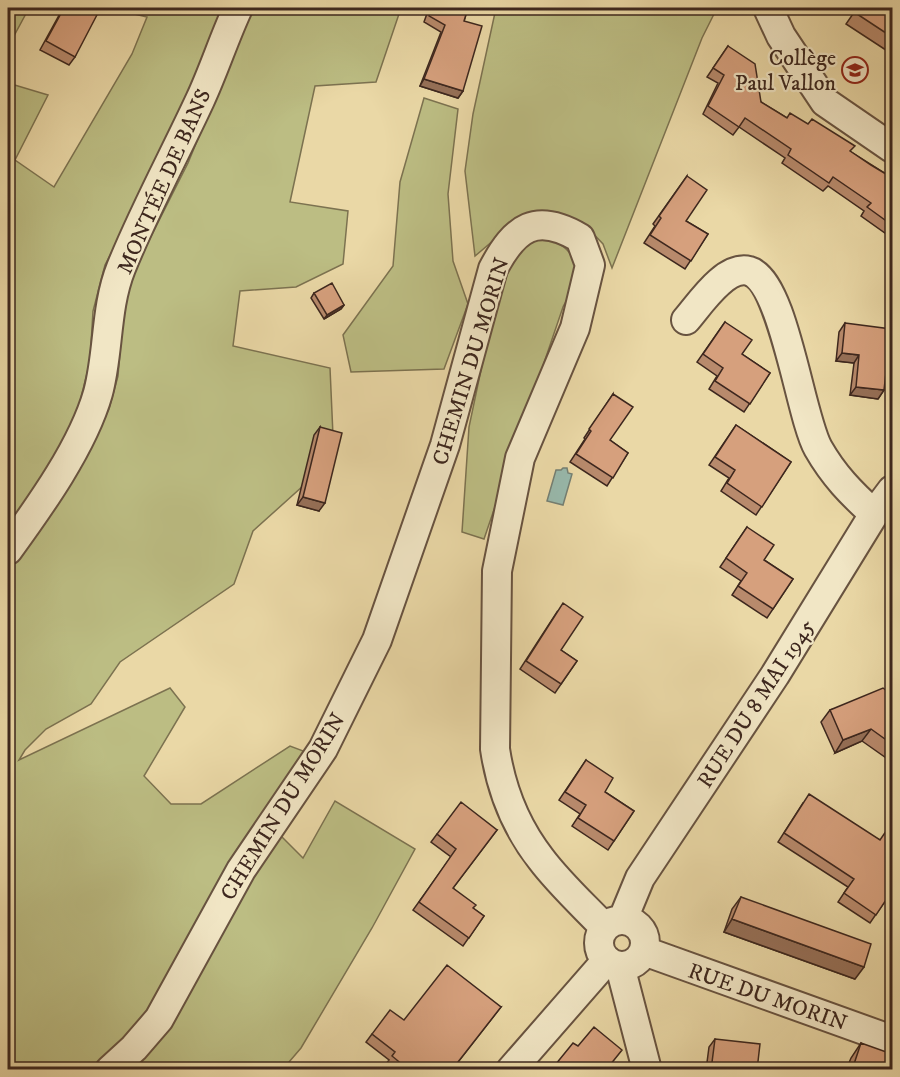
<svg xmlns="http://www.w3.org/2000/svg" width="900" height="1077" viewBox="0 0 900 1077" font-family="'IM FELL DW Pica',serif">
  <style>
    .green { fill: #bcbd83; stroke: #7c7250; stroke-width: 1.5 }
    .water { fill: #98b9ac; stroke: #747f73; stroke-width: 1.5 }
    .lines { fill: none; stroke-linecap: round; stroke-linejoin: round }
    .street-casing { stroke: #685340; stroke-width: 32 }
    .street { stroke: #f1e6c5; stroke-width: 28 }
    .wall { fill: #b88a6c; stroke: #3d271e; stroke-width: 1.5 }
    .shaded-wall { fill: #967058; stroke: #3d271e; stroke-width: 1.5 }
    .building { fill: #d6a07d; stroke: #3d271e; stroke-width: 1.5 }
    .labels { text-anchor: middle; stroke-width: 4.5; stroke-linejoin: round; paint-order: stroke }
    .poi-label { font-size: 22px; fill: #3d271e; stroke: #f1e6c5; text-anchor: end }
    .street-label { font-size: 22px; fill: #3d271e; stroke: #f1e6c5 }
  </style>
  <rect width="100%" height="100%" fill="#ead8a6"/>
  <filter id="stains"><feTurbulence type="fractalNoise" baseFrequency=".00333" numOctaves="4"/><feColorMatrix values="0 0 0 0 .2 0 0 0 0 .09 0 0 0 0 .02 0 0 0 .5 -.17"/></filter>
  <radialGradient id="worn" r=".72"><stop offset=".6" stop-color="#630" stop-opacity="0"/><stop offset="1" stop-color="#630" stop-opacity=".3"/></radialGradient>
  <path class="green" d="M8,8H29L8,47Z
    M109,8H226L174,134L105,265L93,311L90,361L76,418L61,461L8,533V83L48,95L15,160L54,187L132,54L147,17Z
    M252,8H401L376,82L315,86L290,202L348,211L343,264L296,287L240,291L233,346L330,368L334,458L253,531L234,584L120,662L91,704L46,729L25,750L19,760L170,688L185,707L144,776L171,804H201L290,746L306,752L263,818L303,858L335,801L415,849L372,928L301,1048L283,1069H8V570L86,457L109,409L118,376L125,292L131,276L188,163Z
    M496,8H717L702,38L612,268L603,244L582,222L545,213L519,219L475,256L465,171L473,114Z
    M424,98L458,109L448,194L453,261L468,304L444,369L351,372L343,335L393,266L400,182Z
    M542,237C564,243 580,256 576,281C575,289 567,299 563,307L484,539L462,532L469,427L490,327L510,266L517,250Z"/>
  <path class="water" d="M563,468H567L568,473L572,474L563,505L547,501L556,470H561Z"/>
  <g class="lines">
    <defs>
      <path id="street" d="M768,8L781,36L825,102L892,148
        M686,320C700,304 725,265 749,271C784,281 800,416 818,448C834,476 851,493 874,514
        M8,550C40,506 83,446 98,393C109,353 105,308 121,268C144,211 174,156 200,100C214,70 224,38 238,8
        M623,919L640,878L775,675L874,514L892,490
        M599 943a23 23 0 1 1 46 0a23 23 0 1 1-46 0Z
        M644,951L892,1040
        M620,966L647,1070
        M110,1070L134,1048L159,1019L241,870L323,749L377,640L445,445L493,269C515,227 536,212 580,238L590,265L575,328L520,458L497,571L495,749C501,789 516,827 541,859C559,883 583,905 604,927
        M511,1070L607,960"/>
    </defs>
    <use href="#street" class="street-casing"/>
    <use href="#street" class="street"/>
  </g>
  <path class="wall" d="M63,8H91L75,57L69,65L40,50Z
    M429,8H468L464,21L463,91L458,98L420,86L441,32L424,22Z
    M857,8H892V54L846,24Z
    M728,46L761,102L787,118L851,152L889,176L892,171V238L861,216L864,211L828,186L823,191L782,163L785,158L739,127L733,135L703,114L718,83L707,77Z
    M687,176L686,221L708,234L685,269L644,243L655,226L653,224Z
    M314,293L344,305L341,309L324,319L311,298Z
    M725,322L742,354L770,373L744,412L709,389L717,376L697,362Z
    M845,323L884,390L878,399L850,395L854,363L836,361L839,332Z
    M613,394L610,440L628,453L607,486L570,462L585,439L584,438Z
    M736,425L791,462L756,515L721,491L729,478L709,465Z
    M320,427L319,511L297,505L314,435Z
    M747,527L764,560L793,579L767,618L732,595L741,581L720,567Z
    M892,583V594L887,591Z
    M557,612L561,650L577,661L555,693L520,669Z
    M892,695V762L862,741L835,753L821,722L830,710Z
    M586,760L605,792L634,811L608,850L572,826L580,814L559,800Z
    M803,803L880,840L892,891L870,923L838,902L848,887L778,842Z
    M497,830L453,888L473,908L484,916L463,946L413,910L451,857L431,842L437,834Z
    M741,897L855,979L724,932L732,909Z
    M501,1007L458,1062L456,1070H393L386,1064L389,1060L366,1042L372,1034Z
    M715,1039L757,1070H706L709,1047Z
    M861,1043L890,1070H846L851,1058Z"/>
  <path class="shaded-wall" d="M424,79L463,91L458,98L420,86Z
    M344,305L341,309L324,319L327,315Z
    M842,353L859,355L854,363L836,361Z
    M856,387L884,390L878,399L850,395Z
    M303,497L325,503L319,511L297,505Z
    M871,729L862,741L835,753L843,740Z
    M732,919L864,967L855,979L724,932Z"/>
  <path class="building" d="M64,8H91L99,11L75,57L46,41Z
    M431,8H468L464,21L482,26L463,91L424,79L445,25L429,16Z
    M857,8H892V37L854,12Z
    M728,46L755,64L761,102L787,118L790,113L808,124L812,119L855,146L850,151L871,165L889,176L892,171V225L867,207L871,203L833,177L829,183L788,155L791,149L745,118L739,127L708,106L724,75L713,68Z
    M687,176L707,190L686,221L708,234L691,261L650,235L661,218L659,216Z
    M332,283L344,305L327,315L314,293Z
    M725,322L752,340L742,354L770,373L750,404L715,381L723,368L703,354Z
    M845,323L891,329L884,390L856,387L859,355L842,353Z
    M613,394L633,407L610,440L628,453L613,478L576,454L591,431L589,429Z
    M736,425L791,462L762,507L727,483L735,470L715,457Z
    M320,427L342,433L325,503L303,497Z
    M747,527L774,545L764,560L793,579L773,609L738,586L747,573L726,558Z
    M563,603L583,617L561,650L577,661L561,684L526,661Z
    M883,688L892,695V744L871,729L843,740L830,710Z
    M586,760L613,778L605,792L634,811L614,841L578,818L586,805L565,792Z
    M809,794L880,840L891,824L892,825V891L876,915L844,893L854,879L784,833Z
    M461,802L497,830L453,888L476,905L473,908L484,916L469,938L419,902L456,849L437,834Z
    M741,897L871,944L864,967L732,919Z
    M447,965L501,1007L458,1062L460,1064L456,1070H409L392,1056L395,1052L372,1034L390,1010L404,1020Z
    M594,1027L622,1050L606,1070H551L573,1043L578,1046Z
    M715,1039L760,1044L757,1070H711Z
    M861,1043L892,1054V1063L890,1070H852Z"/>
  <defs>
    <symbol id="school-ring" viewBox="-11 -11 22 22"><circle r="9.5" fill="#f1e6c5" stroke="#8f2418" stroke-width="1.5"/><path d="M0-5L7-2L0 1L-7-2ZM-4 1L0 2.5L4 1V4Q0 6-4 4Z" fill="#8f2418"/></symbol>
  </defs>
  <g fill-rule="evenodd">
    <use href="#school-ring" x="840" y="55" width="30" height="30"/>
  </g>
  <g class="labels">
    <g class="poi-label">
      <text x="836" y="65">Collège<tspan x="836" dy="25">Paul Vallon</tspan></text>
    </g>
    <g class="street-label">
      <text transform="translate(163 181) rotate(-66)" y="8">MONTÉE DE BANS</text>
      <text transform="translate(470 361) rotate(-73)" y="8">CHEMIN DU MORIN</text>
      <text transform="translate(755 703) rotate(-57)" y="8">RUE DU 8 MAI 1945</text>
      <text transform="translate(282 806) rotate(-58)" y="8">CHEMIN DU MORIN</text>
      <text transform="translate(768 996) rotate(19)" y="8">RUE DU MORIN</text>
    </g>
  </g>
  <rect width="900" height="1077" fill="none" stroke="#ead8a6" stroke-width="30"/>
  <rect x="9" y="9" width="882" height="1059" fill="none" stroke="#3d271e" stroke-width="3"/>
  <rect x="15" y="15" width="870" height="1047" fill="none" stroke="#3d271e" stroke-width="1.5"/>
  <rect width="100%" height="100%" filter="url(#stains)"/>
  <rect width="100%" height="100%" fill="url(#worn)"/>
</svg>
